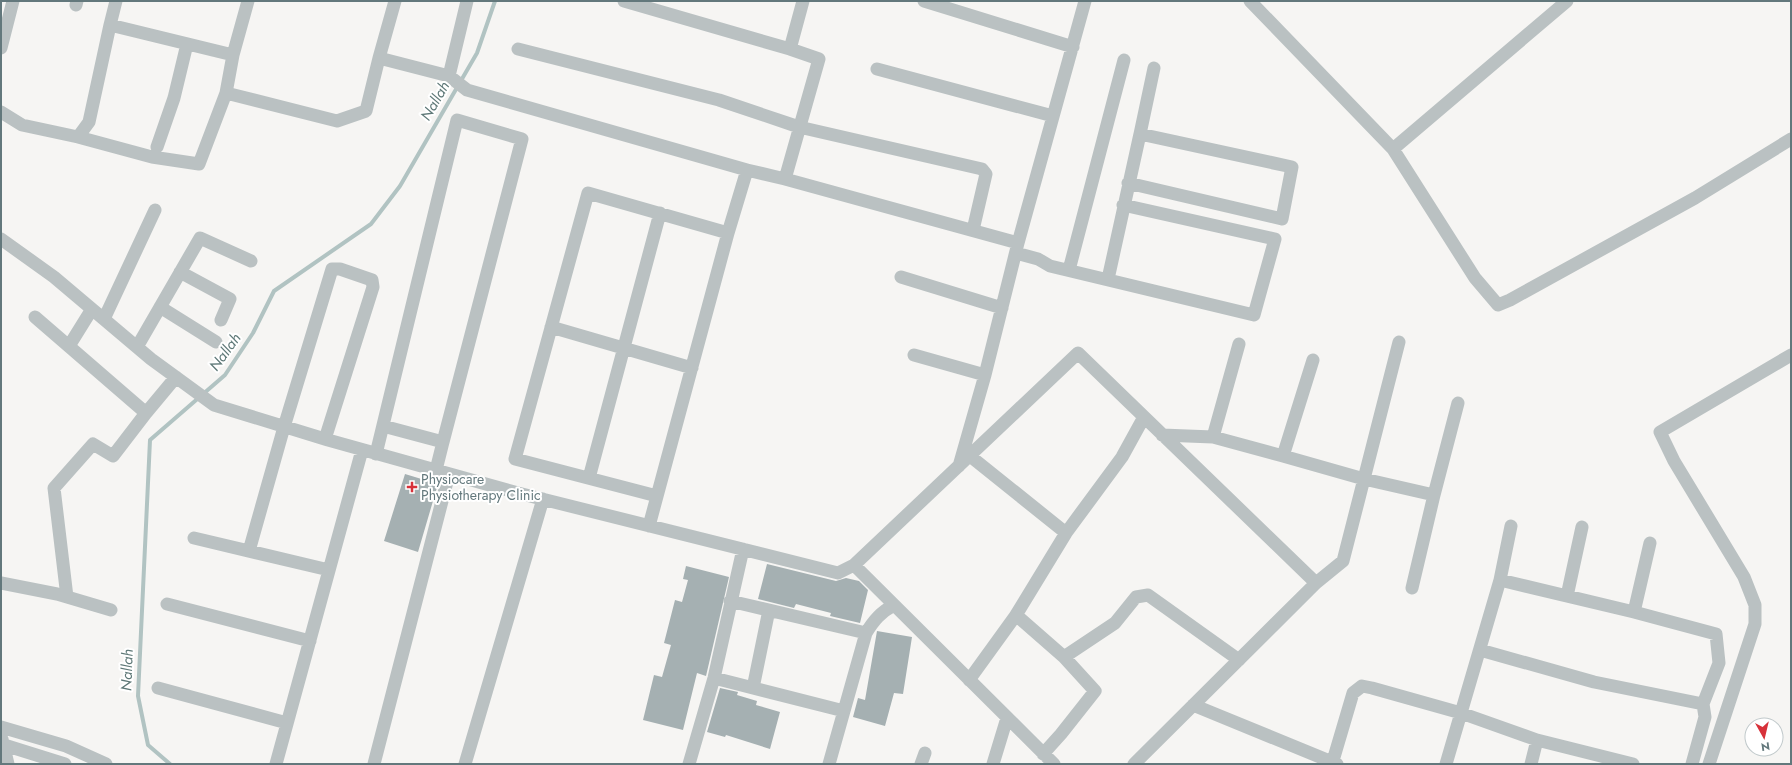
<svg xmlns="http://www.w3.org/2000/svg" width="1792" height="765" viewBox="0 0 1792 765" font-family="Jost,sans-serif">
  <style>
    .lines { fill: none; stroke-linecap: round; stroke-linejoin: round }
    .stream { stroke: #b1c3c2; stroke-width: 4 }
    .building { fill: #a5b0b2 }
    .minor { stroke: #bac1c2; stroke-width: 13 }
    .poi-dot { fill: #d7313a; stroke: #fff; stroke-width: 1.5 }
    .labels { text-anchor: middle; stroke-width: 4; stroke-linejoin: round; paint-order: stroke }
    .poi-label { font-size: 14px; fill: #63787c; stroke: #fff; text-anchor: start }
    .water-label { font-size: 15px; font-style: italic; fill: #5e7877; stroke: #fff }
  </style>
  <rect width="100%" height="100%" fill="#f6f5f3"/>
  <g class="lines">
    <path class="stream" d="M170,764L148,745L138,696L150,440L225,375L253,333L274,291L371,224L400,186L477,53L495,1"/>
  </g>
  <path class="building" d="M405,474L438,484L418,552L384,541Z
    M767,564L836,581L846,578L859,581L868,590L860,623L830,616L831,613L796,604L794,608L758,599Z
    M686,566L729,577L706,676L697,673L683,730L643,720L654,675L662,677L671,645L664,643L675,600L682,602L688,580L683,579Z
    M877,631L912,637L903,694L894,693L885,726L853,717L858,698L865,700Z
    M720,688L738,692L737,695L757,701L756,705L780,712L770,749L726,735L725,737L707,732Z"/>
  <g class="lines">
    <path class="minor" d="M624,1L790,49
      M924,1L1073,47
      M1250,1L1393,149L1475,278L1498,305L1510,300L1695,198L1791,139
      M76,5L77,1
      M110,25L116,1
      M1,48L13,1
      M518,49L719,100L799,127L982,169L986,174L973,230
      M233,55L248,1
      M379,58L395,1
      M877,69L1053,116
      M449,76L467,1
      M1,112L22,125L78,137L89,122L110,25L233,55L226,93L337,121L366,111L379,58L449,76L467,90L747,170L785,179L1018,243L985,375L959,466
      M1140,134L1154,68
      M78,137L152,157L199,164L226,93
      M157,147L174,98L187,44
      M1393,149L1567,1
      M785,179L819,59L790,49L803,1
      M1,239L54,277L151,359L214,405L328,440L518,493L838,573L854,565L1078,353L1316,583
      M1018,243L1085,1
      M1016,253L1038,259L1050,266L1254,315L1275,239L1123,205
      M1069,270L1124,60
      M180,272L230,299L221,320
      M901,277L1002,308
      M1108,279L1140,134L1292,167L1282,219L1128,183
      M160,307L216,342
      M35,317L146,413L113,456L93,444L54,488L67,597
      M104,319L155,210
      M551,327L692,368
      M69,346L92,309
      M137,347L200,238L251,261
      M914,355L985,375
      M1313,360L1283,456L1364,479L1434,495L1458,403
      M146,413L176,377
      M1144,417L1122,457L1066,533L1016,615L1064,657L1115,623L1136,597L1148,595L1239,660
      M1162,435L1213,437L1283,456
      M1213,437L1239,344
      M376,454L457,120L522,139L443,442L383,426
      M970,456L1066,533
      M436,470L443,442
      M589,478L660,213
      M657,496L515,459L588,193L728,233
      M649,526L728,233L747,170
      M194,538L329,570
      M249,551L284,427L332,269H340L372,280L373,287L325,439
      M854,565L1054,764
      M1500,580L1511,526
      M1,583L57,594L111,610
      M1412,588L1434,495
      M1567,596L1582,527
      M730,601L866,633L829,764
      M167,604L310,641
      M1634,612L1650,543
      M866,633C874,620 881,612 894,605
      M1480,650L1594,682L1703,704
      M714,678L844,711
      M969,680L1016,615
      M158,688L287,723
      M753,688L769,610
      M1193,705L1337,764
      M1,727L66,746L106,764
      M2,739L8,764
      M1,744L65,764
      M1043,754L1061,734L1095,691L1064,657
      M276,764L362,450
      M374,764L449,474
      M465,764L543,499
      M689,764L714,678L743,549
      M921,764L925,753
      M993,764L1007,718
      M1134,764L1316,583L1343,561L1399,342
      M1332,764L1353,693L1362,686L1372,688L1461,713L1537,740L1633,764
      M1446,764L1500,580L1634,612L1716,634L1719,663L1703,704L1705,717L1692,764
      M1531,764L1537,740
      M1709,764L1755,624V605L1744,577L1674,461L1660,432L1791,355"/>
  </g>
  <path class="poi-dot" d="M410 481h4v4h4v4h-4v4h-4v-4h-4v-4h4z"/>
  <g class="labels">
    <g class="poi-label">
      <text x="421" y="484">Physiocare<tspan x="421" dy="16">Physiotherapy Clinic</tspan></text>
    </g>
    <g class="water-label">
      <text transform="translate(435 101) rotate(-60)" y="5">Nallah</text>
      <text transform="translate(225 352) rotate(-54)" y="5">Nallah</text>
      <text transform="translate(127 670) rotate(-88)" y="5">Nallah</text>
    </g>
  </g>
  <rect width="1792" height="765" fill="none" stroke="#63787c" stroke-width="4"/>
  <g transform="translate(1764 737) rotate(172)"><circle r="19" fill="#ffffff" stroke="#c1c9cb"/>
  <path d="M0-3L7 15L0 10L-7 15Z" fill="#d7313a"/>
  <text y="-6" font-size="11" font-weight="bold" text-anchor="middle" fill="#63787c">N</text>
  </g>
</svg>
